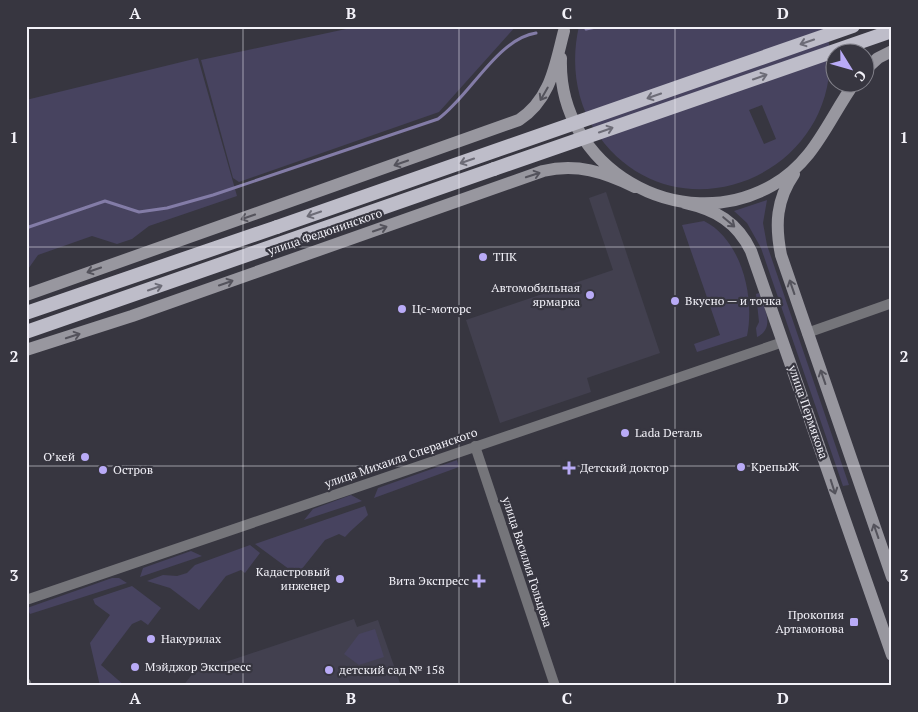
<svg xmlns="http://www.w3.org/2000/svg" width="918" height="712" viewBox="0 0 918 712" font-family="'PT Serif',serif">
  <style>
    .built { fill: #42404f }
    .green { fill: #47435f; fill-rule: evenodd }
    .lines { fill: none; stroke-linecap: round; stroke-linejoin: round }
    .stream { stroke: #837ca7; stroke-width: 3 }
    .minor { stroke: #75757a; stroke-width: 10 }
    .secondary { stroke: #98979f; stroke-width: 12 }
    .trunk { stroke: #bebdc9; stroke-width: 14 }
    .trunk-bridge { stroke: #bebdc9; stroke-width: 14 }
    .oneway { stroke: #6d6c77 }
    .oneway2 { stroke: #54535c }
    .grid { fill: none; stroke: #f2f1f8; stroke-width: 1; stroke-opacity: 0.55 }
    .poi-dot { fill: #b9abf7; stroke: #373640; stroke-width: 2 }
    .labels { text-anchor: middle; stroke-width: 4.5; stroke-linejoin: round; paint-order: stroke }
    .street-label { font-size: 12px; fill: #f2f1f8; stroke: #373640 }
    .poi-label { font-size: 12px; fill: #f2f1f8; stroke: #373640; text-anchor: start }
    .neatline { fill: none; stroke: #f2f1f8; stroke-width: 2 }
    .grid-label { font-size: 16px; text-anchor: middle; font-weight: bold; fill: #f2f1f8 }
  </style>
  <rect width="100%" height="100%" fill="#373640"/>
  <path class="built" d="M606,192L660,353L587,378L591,392L500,423L466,320L613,270L589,198Z
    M354,619L357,627L378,620L401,686H183L193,673Z"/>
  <path class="green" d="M360,26H516L439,112L239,182L233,178L201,60Z
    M579,26H826C859,171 673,252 594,129C575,98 571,61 579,26ZM762,105L776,139L764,144L749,110Z
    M198,58L237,196L149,226L132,239L117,244L92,236L38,255L26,272V100Z
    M767,200L763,223L767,245L849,485L843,486L761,248L747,223L734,211Z
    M704,221C742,240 755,298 747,336L697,352L694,344L720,335L682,225Z
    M759,293C764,307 776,328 757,337L756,328L759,322L756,294Z
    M457,460L459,467L374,498L378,488Z
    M351,495L362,501L304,520L313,509Z
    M365,506L368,515C360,523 352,529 345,537L339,534L325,540L297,575L255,544Z
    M250,545L260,553L245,573L241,570L226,576L199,610L170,588L147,581L163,575L177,576L187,573L195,565Z
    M191,551L202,556L140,577L143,568Z
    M112,578H119L127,583L30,614L27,608Z
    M132,586L161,608L148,625L141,620L132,624L101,665L125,686H100L90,643L110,615L95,604L93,599Z
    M375,629L384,657L359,665L344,654L359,634Z"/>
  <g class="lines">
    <path class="stream" d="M586,29L601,26
      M26,228L105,201L139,212L167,208L213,195L438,119C470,96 497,39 536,33"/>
    <path class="minor" d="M807,333L892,303
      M475,446L555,686
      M26,600L783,342
      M26,683L27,686"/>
    <path class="secondary" d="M561,58C557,167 679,239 773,185C815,161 828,120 855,82
      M866,69L878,58L892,51
      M794,174C776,200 775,225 781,255L892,577
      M685,203C716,210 737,222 751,251L892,655
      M26,295L519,120C551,99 555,65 564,31
      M26,350L132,316L543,171C577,163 604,172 635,187"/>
    <path class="trunk" d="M26,313L277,227
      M26,332L494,169"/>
    <path class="trunk-bridge" d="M494,169L892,31
      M277,227L853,26"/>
  </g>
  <defs><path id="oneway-shaft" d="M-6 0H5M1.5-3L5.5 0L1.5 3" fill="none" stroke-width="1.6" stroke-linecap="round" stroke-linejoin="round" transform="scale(1.25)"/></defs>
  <g class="oneway">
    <use href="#oneway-shaft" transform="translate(807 42) rotate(161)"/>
    <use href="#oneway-shaft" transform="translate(760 77) rotate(-19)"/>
    <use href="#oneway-shaft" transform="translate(654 96) rotate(161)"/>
    <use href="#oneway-shaft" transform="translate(606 130) rotate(-19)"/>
    <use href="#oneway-shaft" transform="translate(467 161) rotate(161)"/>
    <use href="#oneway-shaft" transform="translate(314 214) rotate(161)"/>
    <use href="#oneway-shaft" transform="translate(155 288) rotate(-19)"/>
  </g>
  <g class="oneway2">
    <use href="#oneway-shaft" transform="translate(544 94) rotate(120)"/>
    <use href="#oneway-shaft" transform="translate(401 163) rotate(161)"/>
    <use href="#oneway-shaft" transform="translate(533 175) rotate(-18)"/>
    <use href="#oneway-shaft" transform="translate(248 217) rotate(161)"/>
    <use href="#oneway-shaft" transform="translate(729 222) rotate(40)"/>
    <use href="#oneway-shaft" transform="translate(380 229) rotate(-19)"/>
    <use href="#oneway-shaft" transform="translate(94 270) rotate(161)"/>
    <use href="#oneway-shaft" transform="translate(226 283) rotate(-19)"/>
    <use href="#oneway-shaft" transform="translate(792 287) rotate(-109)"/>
    <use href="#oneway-shaft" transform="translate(73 336) rotate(-18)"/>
    <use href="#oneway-shaft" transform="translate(823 377) rotate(-109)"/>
    <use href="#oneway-shaft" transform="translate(833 487) rotate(72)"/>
    <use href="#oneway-shaft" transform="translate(876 531) rotate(-109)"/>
  </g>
  <path class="grid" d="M243,26V686M459,26V686M675,26V686M26,247H892M26,466H892"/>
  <g class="poi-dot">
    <circle cx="483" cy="257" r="5"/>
    <circle cx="590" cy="295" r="5"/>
    <circle cx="675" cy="301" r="5"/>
    <circle cx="402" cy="309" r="5"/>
    <circle cx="625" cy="433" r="5"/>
    <circle cx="85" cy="457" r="5"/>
    <circle cx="741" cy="467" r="5"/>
    <path d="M566.5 460.5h5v5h5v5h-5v5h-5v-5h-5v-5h5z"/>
    <circle cx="103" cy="470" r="5"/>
    <circle cx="340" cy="579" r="5"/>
    <path d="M476.5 573.5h5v5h5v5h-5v5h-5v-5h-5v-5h5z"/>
    <rect x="849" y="617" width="10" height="10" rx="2.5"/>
    <circle cx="151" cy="639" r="5"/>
    <circle cx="135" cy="667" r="5"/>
    <circle cx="329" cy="670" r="5"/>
  </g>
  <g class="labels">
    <g class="street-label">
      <text transform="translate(325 232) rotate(-19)" y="4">улица Федюнинского</text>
      <text transform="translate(808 412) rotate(71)" y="4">улица Пермякова</text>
      <text transform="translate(401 458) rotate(-19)" y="4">улица Михаила Сперанского</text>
      <text transform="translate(527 562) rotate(72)" y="4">улица Василия Гольцова</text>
    </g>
    <g class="poi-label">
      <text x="493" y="261">ТПК</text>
      <text x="580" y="292" text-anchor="end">Автомобильная<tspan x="580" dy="14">ярмарка</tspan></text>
      <text x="685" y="305">Вкусно — и точка</text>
      <text x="412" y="313">Цс-моторс</text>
      <text x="635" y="437">Lada Dеталь</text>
      <text x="75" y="461" text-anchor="end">О’кей</text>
      <text x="751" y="471">КрепыЖ</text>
      <text x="580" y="472">Детский доктор</text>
      <text x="113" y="474">Остров</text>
      <text x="330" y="576" text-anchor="end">Кадастровый<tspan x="330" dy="14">инженер</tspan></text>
      <text x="469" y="585" text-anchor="end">Вита Экспресс</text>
      <text x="844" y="619" text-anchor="end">Прокопия<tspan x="844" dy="14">Артамонова</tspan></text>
      <text x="161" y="643">Накурилах</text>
      <text x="145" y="671">Мэйджор Экспресс</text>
      <text x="339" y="674">детский сад № 158</text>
    </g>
  </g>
  <rect width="918" height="712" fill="none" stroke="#373640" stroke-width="55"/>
  <g transform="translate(850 68) rotate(127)"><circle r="24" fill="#373640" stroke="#82818a"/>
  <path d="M0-4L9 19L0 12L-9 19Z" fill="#b9abf7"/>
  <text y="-8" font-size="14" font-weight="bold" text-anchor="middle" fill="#f2f1f8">С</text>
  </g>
  <rect x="28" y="28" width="862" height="656" class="neatline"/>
  <g class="grid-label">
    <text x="135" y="19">A</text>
    <text x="351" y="19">B</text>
    <text x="567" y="19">C</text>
    <text x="783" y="19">D</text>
    <text x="14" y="143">1</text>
    <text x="904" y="143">1</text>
    <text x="14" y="362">2</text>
    <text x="904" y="362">2</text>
    <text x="14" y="581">3</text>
    <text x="904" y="581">3</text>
    <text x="135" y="704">A</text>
    <text x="351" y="704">B</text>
    <text x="567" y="704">C</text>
    <text x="783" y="704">D</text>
  </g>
</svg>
